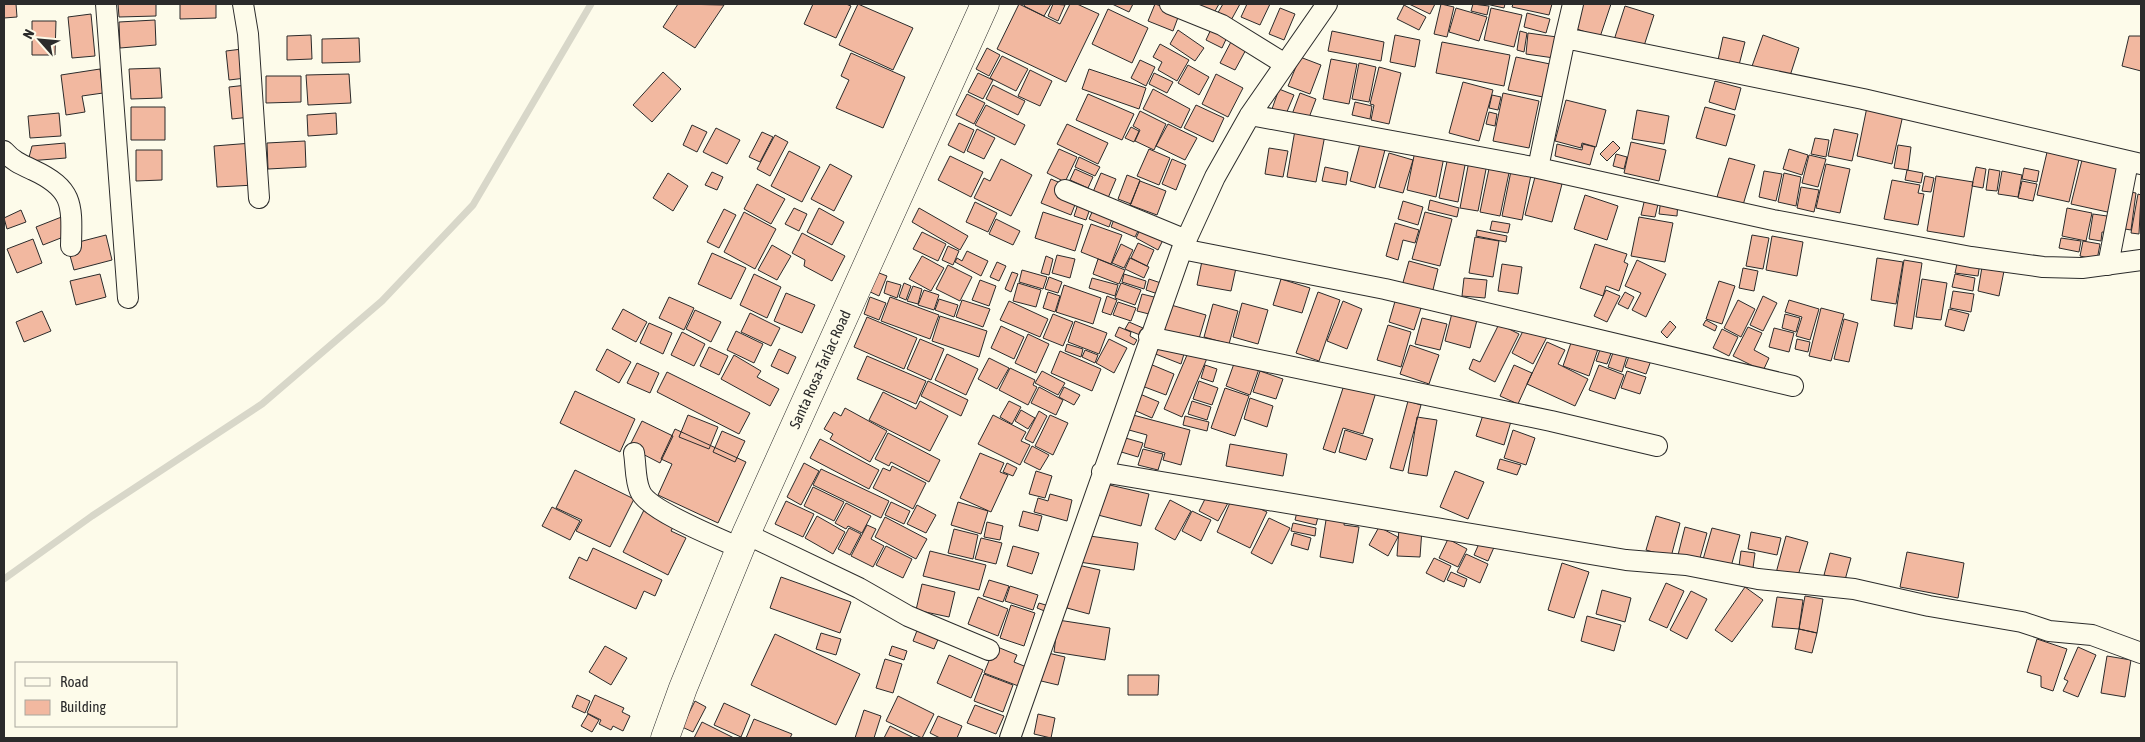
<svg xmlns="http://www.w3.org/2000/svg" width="2145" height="742" viewBox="0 0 2145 742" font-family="'Asap Condensed',sans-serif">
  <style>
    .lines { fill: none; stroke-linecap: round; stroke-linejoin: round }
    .stream { stroke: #d8d7c9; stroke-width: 7 }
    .building { fill: #f2b8a0; stroke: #2b2b2b }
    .minor-casing { stroke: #2b2b2b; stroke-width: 22 }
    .trunk-casing { stroke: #2b2b2b; stroke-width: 29 }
    .minor { stroke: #fdfbea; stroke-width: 20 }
    .trunk { stroke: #fdfbea; stroke-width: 28 }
    .labels { text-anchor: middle; stroke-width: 4; stroke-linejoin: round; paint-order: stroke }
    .street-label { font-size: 15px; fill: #2b2b2b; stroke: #fdfbea }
  </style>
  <rect width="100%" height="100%" fill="#fdfbea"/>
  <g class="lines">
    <path class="stream" d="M4,579L92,516L262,404L382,301L473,205L591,4"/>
  </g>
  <path class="building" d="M4,4H16L17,17L4,18Z
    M118,4H156V16L119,17Z
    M180,4H216V18L180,19Z
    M678,4L724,5L695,48L663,27Z
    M813,4H846L851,6L836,38L804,24Z
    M858,4L913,28L893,70L839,45Z
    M1019,4L1060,24L1070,4H1077L1099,14L1066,82L997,49Z
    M1025,4H1051L1044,16L1024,6Z
    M1053,4L1065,5L1058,21L1048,16Z
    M1112,4H1133L1129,12Z
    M1155,4L1180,12L1173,31L1148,21Z
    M1193,4H1219L1211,18Z
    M1223,4H1240L1229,24L1216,16Z
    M1247,4H1270L1260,25L1241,17Z
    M1409,4H1435L1430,14Z
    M1441,4L1454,7L1447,37L1434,34Z
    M1473,4L1489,6L1487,15L1471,11Z
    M1486,4H1505L1504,8Z
    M1513,4H1552L1549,15L1512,7Z
    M1582,4H1611L1600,37L1574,28Z
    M1404,5L1426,17L1419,30L1397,19Z
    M1625,6L1654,15L1643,49L1614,40Z
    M1280,8L1295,14L1284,40L1269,34Z
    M1456,8L1487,17L1479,41L1449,32Z
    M1491,8L1522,15L1514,47L1484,40Z
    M1108,9L1148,28L1132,63L1092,44Z
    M1527,13L1550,19L1546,33L1524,27Z
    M91,14L95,56L72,58L68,17Z
    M155,20L156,45L120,48L119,22Z
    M32,21H56L55,55H32Z
    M1212,27L1228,35L1222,48L1206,40Z
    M1178,30L1204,48L1195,61L1170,44Z
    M1332,31L1384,42L1381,61L1328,51Z
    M1520,31L1527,33L1524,52L1517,50Z
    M1528,33L1557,37L1554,58L1526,54Z
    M311,35L312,59L287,60V36Z
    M1395,35L1420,40L1415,67L1390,62Z
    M1763,35L1799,48L1788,82L1751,69Z
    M1234,36L1249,44L1235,70L1220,63Z
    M2129,36H2141V71L2122,66Z
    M1723,37L1745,42L1739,65L1718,60Z
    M359,38L360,62L322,63V39Z
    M1442,42L1510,55L1504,86L1436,73Z
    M1160,44L1189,60L1177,81L1158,70L1162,62L1153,57Z
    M987,48L1000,55L989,76L976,69Z
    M242,49L246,78L229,80L226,51Z
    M851,53L905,77L883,128L836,108L849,80L841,76Z
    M1002,56L1028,69L1016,91L990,78Z
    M1300,57L1321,65L1310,94L1288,86Z
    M1516,57L1550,64L1543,97L1508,90Z
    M1331,59L1357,64L1349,104L1323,99Z
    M1140,60L1155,67L1146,86L1131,78Z
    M1359,63L1376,67L1369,102L1352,99Z
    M1188,65L1209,77L1199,95L1178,83Z
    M1379,67L1401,73L1389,124L1371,120L1374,105L1370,104Z
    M160,68L162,98L131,99L129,69Z
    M100,69L103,93L82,96L85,112L66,115L61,75Z
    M1089,69L1146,88L1139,109L1082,89Z
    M1030,70L1052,81L1040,106L1018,96Z
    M663,72L681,89L652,122L633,105Z
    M978,73L993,80L983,99L968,92Z
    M1154,73L1173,82L1167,93L1149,84Z
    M349,74L351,103L308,105L306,75Z
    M1216,74L1243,88L1228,117L1202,104Z
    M266,76H301V102L266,103Z
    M1715,81L1741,88L1735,110L1709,102Z
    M1463,82L1493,90L1479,141L1449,133Z
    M247,85L250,117L232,119L229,87Z
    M993,85L1025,101L1018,115L986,99Z
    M1153,89L1190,109L1181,128L1143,109Z
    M1279,89L1294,95L1286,114L1272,109Z
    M1300,93L1316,99L1307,123L1291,117Z
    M1503,93L1539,101L1529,148L1493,141Z
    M967,94L985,103L974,124L956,115Z
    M1088,94L1134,114L1122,140L1076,120Z
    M1492,95L1501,97L1498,110L1489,108Z
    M1566,100L1606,110L1596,147L1582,143L1581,148L1555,141Z
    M1355,102L1372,106L1370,119L1352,115Z
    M986,105L1025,125L1015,145L975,125Z
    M1196,105L1224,118L1213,142L1184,128Z
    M131,107H165V140H131Z
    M1705,107L1735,115L1726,146L1696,138Z
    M1867,107L1903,115L1892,164L1857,156Z
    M1637,110L1669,116L1664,144L1632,139Z
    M1140,111L1166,124L1154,150L1135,141L1140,130L1133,126Z
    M1489,112L1497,114L1495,126L1486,124Z
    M59,113L61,136L30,138L28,116Z
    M336,113L337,134L308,136L307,115Z
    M959,123L974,130L964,153L948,145Z
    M1067,124L1108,143L1098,164L1057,144Z
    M1168,124L1197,138L1185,160L1156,146Z
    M692,125L707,132L697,152L683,145Z
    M1131,127L1139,131L1134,142L1125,138Z
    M716,128L740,140L727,164L703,152Z
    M977,129L995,138L984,159L967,151Z
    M1834,129L1858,134L1852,161L1828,156Z
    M1295,130L1325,135L1316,182L1287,177Z
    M762,132L773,137L760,162L749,157Z
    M775,135L788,142L770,176L757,169Z
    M1815,138L1829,140L1826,157L1811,154Z
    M1361,140L1386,146L1375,188L1350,181Z
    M305,141L306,167L268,169L267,143Z
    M1613,141L1620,148L1607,161L1600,154Z
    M1631,142L1666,150L1659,181L1624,173Z
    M65,143L66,158L28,161L32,146Z
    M252,143L255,185L217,187L214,146Z
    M1557,144L1582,150L1583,144L1595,147L1590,165L1555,156Z
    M1898,145L1911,147L1908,170L1894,168Z
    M1269,148L1288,151L1283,177L1265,174Z
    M2048,148L2080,155L2069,202L2037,195Z
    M1059,149L1077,157L1065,182L1047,173Z
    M1149,149L1170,158L1159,185L1137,176Z
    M1789,149L1808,155L1802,175L1783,169Z
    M136,150H162V180L136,181Z
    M789,151L820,167L802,202L771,186Z
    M1415,151L1444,157L1436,197L1407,190Z
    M1389,153L1413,160L1403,193L1379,187Z
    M1616,154L1627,157L1624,169L1613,166Z
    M1809,155L1826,159L1818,187L1802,183Z
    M950,156L983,172L971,197L938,180Z
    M2083,156L2124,165L2112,213L2071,204Z
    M1079,157L1100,167L1095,176L1075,167Z
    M1448,157L1466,160L1458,202L1439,198Z
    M1729,158L1755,165L1743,205L1717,197Z
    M1001,159L1032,175L1011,216L974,198L984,178L990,181Z
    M1172,159L1186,165L1176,190L1162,184Z
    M1469,161L1487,164L1478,211L1460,208Z
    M830,164L852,176L834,211L811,199Z
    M1490,164L1510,168L1500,216L1480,212Z
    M1826,164L1850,169L1840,213L1816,208Z
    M1512,166L1532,170L1522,220L1502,216Z
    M1325,167L1348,172L1346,185L1322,181Z
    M1976,167L1986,169L1983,188L1972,186Z
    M2024,168L2039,171L2037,182L2022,179Z
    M1075,169L1093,177L1088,188L1070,180Z
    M1989,169L2000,171L1997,191L1986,190Z
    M1907,170L1923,173L1921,183L1905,180Z
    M1764,171L1782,174L1776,201L1759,197Z
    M2002,171L2022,175L2018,197L1998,194Z
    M712,172L723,177L717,190L705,185Z
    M668,173L688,186L673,211L653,198Z
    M1101,173L1116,179L1108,198L1093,192Z
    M1784,173L1801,177L1796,206L1778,202Z
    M1127,175L1140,180L1131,204L1118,199Z
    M1925,176L1934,178L1931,192L1922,191Z
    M1936,176L1973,182L1964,237L1927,231Z
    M1535,177L1562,184L1552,222L1525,215Z
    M1051,179L1063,184L1078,197L1071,215L1041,203Z
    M1892,180L1920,185L1918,193L1924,194L1918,225L1884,219Z
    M1140,181L1166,191L1157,215L1130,205Z
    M2022,181L2037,184L2033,201L2018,198Z
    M757,184L785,199L771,224L744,209Z
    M1801,187L1819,190L1814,212L1797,208Z
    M2125,191L2136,193L2131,230L2119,228Z
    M2138,194L2141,195L2139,234L2131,233Z
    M1585,195L1618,206L1607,240L1574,229Z
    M1080,198L1092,203L1086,220L1074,216Z
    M1645,198L1659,200L1655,217L1641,215Z
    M1661,199L1678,201L1677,216L1659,214Z
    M1430,200L1459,208L1457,217L1428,210Z
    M1403,201L1423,207L1418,225L1398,219Z
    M975,202L997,213L988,232L966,222Z
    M1096,203L1115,211L1109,227L1089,219Z
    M794,208L807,214L799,231L785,224Z
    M819,208L844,222L832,245L807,232Z
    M919,208L968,236L960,250L912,222Z
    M2067,208L2092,213L2086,241L2062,236Z
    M724,209L736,215L719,248L707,242Z
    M21,210L26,222L7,229L4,218Z
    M744,212L776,229L755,269L724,252Z
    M1043,212L1083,225L1075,251L1035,238Z
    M1117,212L1142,223L1135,237L1111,227Z
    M1425,212L1452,219L1440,266L1412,259Z
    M2093,214L2114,217L2112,233L2102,232L2101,241L2089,239Z
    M64,216L71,234L43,245L36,227Z
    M1639,217L1673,223L1665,262L1631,256Z
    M996,219L1020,231L1013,245L989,234Z
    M1492,221L1510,224L1508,233L1490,230Z
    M1143,223L1166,234L1158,250L1136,238Z
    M1395,223L1419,230L1415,243L1403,240L1398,260L1386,256Z
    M1091,224L1122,235L1111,264L1081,252Z
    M1477,230L1507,236L1506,242L1476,236Z
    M922,232L946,244L938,261L913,249Z
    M802,233L845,256L832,281L804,266L805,260L792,253Z
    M106,235L112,260L74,270L67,245Z
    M1752,235L1769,238L1763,269L1746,266Z
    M1772,236L1803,242L1797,276L1766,270Z
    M1475,237L1499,241L1493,277L1469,273Z
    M2061,238L2081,241L2079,252L2059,248Z
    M33,239L42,263L17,273L7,249Z
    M2083,241L2100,244L2097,260L2080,256Z
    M1138,243L1154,250L1147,266L1131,258Z
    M1121,244L1133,250L1124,268L1112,263Z
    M1595,244L1627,254L1624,262L1628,264L1619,291L1606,286L1603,296L1580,288Z
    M772,245L791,256L777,280L758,270Z
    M948,246L959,251L953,265L942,260Z
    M967,251L988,261L981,276L955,262L957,258L962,261Z
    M712,253L746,268L731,299L698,284Z
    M1057,255L1075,259L1070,278L1052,273Z
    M922,256L944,268L931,291L909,279Z
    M1046,256L1053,259L1049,275L1041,273Z
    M1130,258L1149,267L1144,278L1125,269Z
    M1877,258L1903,262L1896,304L1871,300Z
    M1098,259L1125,270L1119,284L1093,274Z
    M1958,259L1980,263L1978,276L1955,273Z
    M1637,260L1666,274L1646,317L1632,310L1641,293L1625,286Z
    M1904,260L1922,263L1912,329L1894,326Z
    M1202,261L1236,268L1231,291L1197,285Z
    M1409,261L1438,269L1432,294L1402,286Z
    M997,262L1006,266L999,281L990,277Z
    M1502,264L1522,267L1518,294L1498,291Z
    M948,265L972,277L960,301L936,289Z
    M1982,267L2004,271L1999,296L1978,291Z
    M1743,268L1758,271L1754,291L1739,288Z
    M1022,270L1047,277L1043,289L1019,282Z
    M874,271L887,276L879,296L866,290Z
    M1012,272L1018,274L1011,292L1005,289Z
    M100,274L106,297L76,305L70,281Z
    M754,274L781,287L767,318L740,305Z
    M1124,274L1146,281L1144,289L1122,282Z
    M1955,274L1975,278L1973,291L1952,287Z
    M1049,277L1062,282L1058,293L1045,289Z
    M1092,278L1118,285L1115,296L1089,288Z
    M1464,278L1487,280L1485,298L1462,296Z
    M1149,279L1161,283L1158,294L1146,290Z
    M1281,279L1310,288L1302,313L1273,305Z
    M1922,279L1947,283L1941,320L1916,317Z
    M980,280L996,286L989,306L972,300Z
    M887,281L901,285L897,298L884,293Z
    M1719,281L1735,286L1722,324L1706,319Z
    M904,283L911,286L906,300L899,297Z
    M1018,283L1041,290L1036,307L1013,301Z
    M1121,283L1141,290L1135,305L1115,298Z
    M1064,285L1101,298L1093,324L1056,312Z
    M913,286L922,289L918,304L907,301Z
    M924,290L939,295L934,310L918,305Z
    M1606,290L1620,296L1607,322L1594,316Z
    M1953,291L1974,294L1971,312L1950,308Z
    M1048,292L1060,296L1055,312L1043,308Z
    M1318,292L1340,300L1319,361L1296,353Z
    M1625,292L1634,297L1628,309L1618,304Z
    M786,293L815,305L802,333L774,321Z
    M1142,294L1158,298L1153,315L1137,311Z
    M1107,296L1117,300L1111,315L1102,312Z
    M1763,296L1777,303L1763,331L1750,325Z
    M669,297L694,308L684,330L659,318Z
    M870,297L886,303L879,320L864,314Z
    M890,297L939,315L930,339L881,321Z
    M1396,298L1422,305L1414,330L1389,322Z
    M939,299L958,305L954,317L935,310Z
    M962,300L990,309L983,327L956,317Z
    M1738,300L1755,309L1741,337L1724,328Z
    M1789,300L1819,309L1810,340L1796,336L1802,317L1785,312Z
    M1009,301L1048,319L1040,337L1000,320Z
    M1343,301L1362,309L1347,349L1327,341Z
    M1118,302L1136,308L1131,321L1113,315Z
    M1242,303L1268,310L1258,344L1233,337Z
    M1213,304L1238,311L1229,344L1204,337Z
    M1171,305L1206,315L1198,342L1162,331Z
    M1821,308L1844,314L1831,361L1809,356Z
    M623,309L647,322L636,342L612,329Z
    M1453,309L1478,316L1470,348L1445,341Z
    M1949,309L1969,314L1964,331L1945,326Z
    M695,310L721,322L711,342L686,329Z
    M42,311L51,331L24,342L16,322Z
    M750,313L780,328L771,346L741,332Z
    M1053,314L1073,322L1063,346L1043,338Z
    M1785,314L1800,318L1796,332L1782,328Z
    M940,316L987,331L979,357L932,341Z
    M867,317L917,338L904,369L854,347Z
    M1422,318L1447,324L1440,350L1415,344Z
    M1844,319L1858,323L1849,362L1834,359Z
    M1706,320L1717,326L1715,331L1703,325Z
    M1075,321L1107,333L1099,354L1068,342Z
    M1670,321L1676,327L1667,338L1661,332Z
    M1129,322L1143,328L1140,335L1125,329Z
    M649,323L672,333L663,354L640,343Z
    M1499,324L1519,334L1495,382L1469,369L1473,359L1480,362Z
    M1388,325L1411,332L1401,367L1377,360Z
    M1526,325L1548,335L1533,364L1512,353Z
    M1001,326L1024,337L1014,359L991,348Z
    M1119,327L1131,332L1130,336L1137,340L1134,345L1115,336Z
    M1748,327L1762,333L1754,350L1769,358L1763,371L1733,356Z
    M1774,328L1794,333L1789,352L1769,347Z
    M1722,329L1738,337L1729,356L1713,348Z
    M736,331L763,344L754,363L727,350Z
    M682,332L705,344L694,366L671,355Z
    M1028,334L1049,344L1036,373L1015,363Z
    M1573,337L1599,346L1589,376L1563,366Z
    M920,339L944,349L931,380L907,369Z
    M1109,339L1127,348L1114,373L1096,363Z
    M1797,339L1810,342L1808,352L1795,349Z
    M1603,341L1614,345L1607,364L1596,361Z
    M1547,342L1565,350L1558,364L1588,379L1575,406L1527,384Z
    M1157,343L1184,354L1181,364L1153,353Z
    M1067,344L1083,349L1081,357L1065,351Z
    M1616,344L1629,349L1622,372L1608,367Z
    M1410,345L1439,355L1429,384L1400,374Z
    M709,347L728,356L719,375L700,366Z
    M1190,348L1208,356L1182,417L1164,409Z
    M1632,348L1653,355L1646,374L1625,367Z
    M607,349L631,362L619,383L596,370Z
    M779,349L796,357L788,374L771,366Z
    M1085,350L1098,355L1095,363L1082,357Z
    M1060,351L1101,369L1092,391L1051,373Z
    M947,354L978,369L966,395L935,380Z
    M734,355L761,371L757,377L779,389L770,406L721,379Z
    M867,356L926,381L916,404L857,379Z
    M989,358L1009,368L997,389L978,379Z
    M1236,358L1260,366L1250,395L1226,386Z
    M637,363L659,373L650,393L627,383Z
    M1150,364L1174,374L1166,395L1142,386Z
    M1205,365L1217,369L1213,382L1201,378Z
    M1514,365L1532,373L1518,404L1500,396Z
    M1599,365L1624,375L1615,399L1589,390Z
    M1010,368L1035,380L1033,385L1037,387L1028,405L999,390Z
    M1042,371L1065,383L1058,395L1035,383Z
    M1260,371L1283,379L1276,399L1253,392Z
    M1627,371L1646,377L1640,394L1621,388Z
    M667,372L750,413L739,434L657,392Z
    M1346,379L1377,389L1363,434L1343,428L1335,453L1323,449Z
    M928,381L968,400L961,416L921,396Z
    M1199,381L1218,388L1212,405L1193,399Z
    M1039,387L1063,400L1056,415L1031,403Z
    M1064,387L1080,395L1074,405L1059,397Z
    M1225,388L1249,396L1235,436L1211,428Z
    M575,391L635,419L620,452L560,423Z
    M883,392L916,409L920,401L948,416L930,451L869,420Z
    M1140,394L1159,402L1152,418L1134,410Z
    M1250,398L1273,406L1267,427L1244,419Z
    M1009,401L1021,407L1012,424L1000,417Z
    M1192,401L1211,407L1207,420L1188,414Z
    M1408,401L1421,405L1403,471L1390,468Z
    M845,408L887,431L870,462L830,439L833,434L824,429L834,412L841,416Z
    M1485,409L1512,418L1504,445L1476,436Z
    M1021,410L1035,418L1028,429L1015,421Z
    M1039,411L1047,416L1033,443L1025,439Z
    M688,415L718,427L709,449L679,437Z
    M993,415L1026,432L1021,441L1030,445L1020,465L978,444Z
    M1050,415L1068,423L1053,455L1035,446Z
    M1133,415L1190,430L1181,465L1163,460L1165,453L1144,447L1147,435L1129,430Z
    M1185,416L1209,422L1207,431L1183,425Z
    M1417,417L1437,420L1427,476L1408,473Z
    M642,421L673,436L660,463L629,447Z
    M675,429L746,462L718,523L658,495L672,464L661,459Z
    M1345,430L1373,439L1366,460L1339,452Z
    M1513,430L1535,438L1526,465L1504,458Z
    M722,431L745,441L735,462L713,452Z
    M888,433L940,460L929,482L891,462L889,466L875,459Z
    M1122,437L1143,443L1138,457L1118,451Z
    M820,439L879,470L869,489L810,458Z
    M1230,444L1287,454L1283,476L1226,466Z
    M1032,446L1049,455L1040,470L1024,462Z
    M1143,449L1163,454L1158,470L1138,465Z
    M980,453L1004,463L1000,472L1008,475L991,512L960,498Z
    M1500,459L1521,465L1517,475L1497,469Z
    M804,463L819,471L801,505L787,497Z
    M1007,463L1017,468L1013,476L1003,472Z
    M892,466L926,483L913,509L873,488L883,468L890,471Z
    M821,469L889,501L881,518L813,485Z
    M575,470L634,499L610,547L576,531L582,520L556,508Z
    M1036,471L1052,476L1045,498L1029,494Z
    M1455,471L1484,482L1468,519L1440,507Z
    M1101,483L1149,494L1141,526L1094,514Z
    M813,487L844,502L834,521L804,506Z
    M1208,493L1228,503L1218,521L1199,511Z
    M1050,494L1072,500L1067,521L1034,512L1038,498L1048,501Z
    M1233,496L1267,512L1250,548L1217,532Z
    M1170,500L1191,511L1175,540L1155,529Z
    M786,501L814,514L803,537L775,524Z
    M891,502L910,511L904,524L885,515Z
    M958,502L988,511L981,534L951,525Z
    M846,503L871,516L862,533L848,526L846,529L835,523Z
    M917,505L936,515L926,533L907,524Z
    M552,507L580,521L570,540L542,526Z
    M645,508L675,523L671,531L686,538L668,575L623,552Z
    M1298,508L1319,513L1316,525L1295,520Z
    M1023,511L1042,516L1038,531L1019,526Z
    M1192,511L1211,520L1201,541L1182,531Z
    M1327,514L1345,517L1344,525L1359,527L1353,563L1320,557Z
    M817,516L845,532L833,554L805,538Z
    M1656,516L1680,523L1671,557L1646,550Z
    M885,517L927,539L916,559L875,537Z
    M1269,518L1290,528L1272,564L1251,553Z
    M987,522L1003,526L1000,540L984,537Z
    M1293,523L1316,528L1315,536L1291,531Z
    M867,525L876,529L871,539L884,546L873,567L851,556Z
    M1379,527L1398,537L1388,556L1369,545Z
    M1685,527L1707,533L1698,565L1677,559Z
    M849,528L861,534L850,555L838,549Z
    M1399,528L1422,529L1420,557L1397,556Z
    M1712,528L1740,535L1730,570L1702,563Z
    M954,529L978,535L973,559L948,553Z
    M1751,532L1781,538L1777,555L1748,549Z
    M1294,533L1311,538L1308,550L1291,545Z
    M1083,535L1138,543L1134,570L1079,562Z
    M1786,536L1808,542L1797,579L1776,573Z
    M981,538L1002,543L996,564L975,559Z
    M1448,539L1467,549L1458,567L1439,558Z
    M1481,539L1495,545L1488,561L1474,555Z
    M886,546L912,559L903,578L876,565Z
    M1013,546L1039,553L1032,574L1007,566Z
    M593,548L662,580L655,596L644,591L636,609L569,578L579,557L587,561Z
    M930,551L986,565L979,590L923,576Z
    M1741,551L1755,553L1753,568L1739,566Z
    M1907,552L1964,563L1958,598L1900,587Z
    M1830,553L1851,558L1845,580L1824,575Z
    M1466,554L1488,564L1480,583L1457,572Z
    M1434,558L1451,566L1444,582L1426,573Z
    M1562,563L1589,572L1574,618L1548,610Z
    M1078,565L1100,570L1089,614L1067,608Z
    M1451,572L1467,579L1464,587L1447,580Z
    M781,577L851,602L840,633L770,608Z
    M989,580L1009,586L1003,602L983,596Z
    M1666,583L1684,591L1667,628L1649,620Z
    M922,584L955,592L949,617L916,610Z
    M1010,586L1038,595L1033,610L1005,601Z
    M1745,587L1763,600L1732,642L1715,630Z
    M1602,590L1631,598L1625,622L1596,614Z
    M1691,591L1707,599L1687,639L1670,630Z
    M1805,596L1823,599L1817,633L1799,629Z
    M978,597L1008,609L998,636L968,624Z
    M1777,597L1803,600L1799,629L1772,627Z
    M1039,603L1049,606L1047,612L1037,608Z
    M1011,605L1035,613L1024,646L1000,638Z
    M1587,616L1621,625L1614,651L1581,641Z
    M1058,620L1110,628L1105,660L1054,652Z
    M918,628L939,637L934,649L913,641Z
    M1799,629L1817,633L1812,653L1795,649Z
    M821,633L841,639L836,655L816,649Z
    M775,634L860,674L836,725L751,685Z
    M2037,639L2067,649L2053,691L2041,687V676L2027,672Z
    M605,646L627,658L611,685L589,672Z
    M892,646L907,651L904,660L889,655Z
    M995,646L1017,655L1014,662L1029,668L1021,687L984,673Z
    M2078,647L2096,655L2078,697L2063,691L2068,681L2064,679Z
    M1044,652L1065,657L1058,685L1037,680Z
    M949,655L983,670L971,698L937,683Z
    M2107,656L2131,660L2125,697L2101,693Z
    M885,659L902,664L893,693L876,688Z
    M984,674L1013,685L1003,712L974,701Z
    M1128,675H1159L1158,695H1128Z
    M577,695L590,701L585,713L572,707Z
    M595,695L624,708L622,712L630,716L623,731L613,726L611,730L599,724L601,720L587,713Z
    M898,696L934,714L922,738L886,721Z
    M695,701L706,707L693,732L682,727Z
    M724,703L750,715L741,737L714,725Z
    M975,705L1004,716L996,734L967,723Z
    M864,710L881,716L874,738H855Z
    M588,714L599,720L592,732L581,726Z
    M1038,714L1055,718L1051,738L1034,734Z
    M938,716L962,726L957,738H940L930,733Z
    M754,719L792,734L790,738H746Z
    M702,722L734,738H694Z
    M890,726L914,738H884Z"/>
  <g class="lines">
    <defs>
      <path id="minor" d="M106,4L128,298
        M243,4L248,34L259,198
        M1170,4L1222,25L1285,64
        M1573,4L1565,38L1863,99L2141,164
        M1250,115L1538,168L1773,220L1971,257L2043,267L2082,268L2141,260
        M4,151C13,161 20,164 33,170C74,189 72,205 71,246
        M1538,168L1565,38
        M1065,190L1186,240
        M1182,249L1385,289L1793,386
        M2108,265L2128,162
        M1149,337L1551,421L1657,446
        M634,453C636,465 635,480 640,491C647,510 720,539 740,548
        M1102,472L1626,560L1686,565L1758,579L1854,589L1929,606L2022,622L2049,631L2092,635L2141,653
        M746,534L859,588L908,616L989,650
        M1010,738L1182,249L1215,177L1250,115L1327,4"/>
      <g id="trunk">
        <path id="s1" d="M665,738L683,688L746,534L985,4"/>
      </g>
    </defs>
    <use href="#minor" class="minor-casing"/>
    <use href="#trunk" class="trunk-casing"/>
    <use href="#minor" class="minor"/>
    <use href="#trunk" class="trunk"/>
  </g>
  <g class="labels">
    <g class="street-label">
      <text dy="5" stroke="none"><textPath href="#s1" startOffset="400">Santa Rosa-Tarlac Road</textPath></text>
    </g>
  </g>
  <rect width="2145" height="742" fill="none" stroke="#2b2b2b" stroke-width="10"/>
  <rect x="15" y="662" width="162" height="65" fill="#fdfbea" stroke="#a9a89e"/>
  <rect x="25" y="678" width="25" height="8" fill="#fdfbea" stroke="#a9a89e"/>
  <text x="60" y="687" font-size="15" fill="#2b2b2b">Road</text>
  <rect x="25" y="700" width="25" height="15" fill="#f2b8a0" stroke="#a9a89e"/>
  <text x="60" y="712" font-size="15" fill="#2b2b2b">Building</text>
  <g transform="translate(40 40) rotate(297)" stroke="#fdfbea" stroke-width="4" paint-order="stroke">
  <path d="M0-4L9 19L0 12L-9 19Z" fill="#2b2b2b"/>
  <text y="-8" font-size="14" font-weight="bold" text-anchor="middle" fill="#2b2b2b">N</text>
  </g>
</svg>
